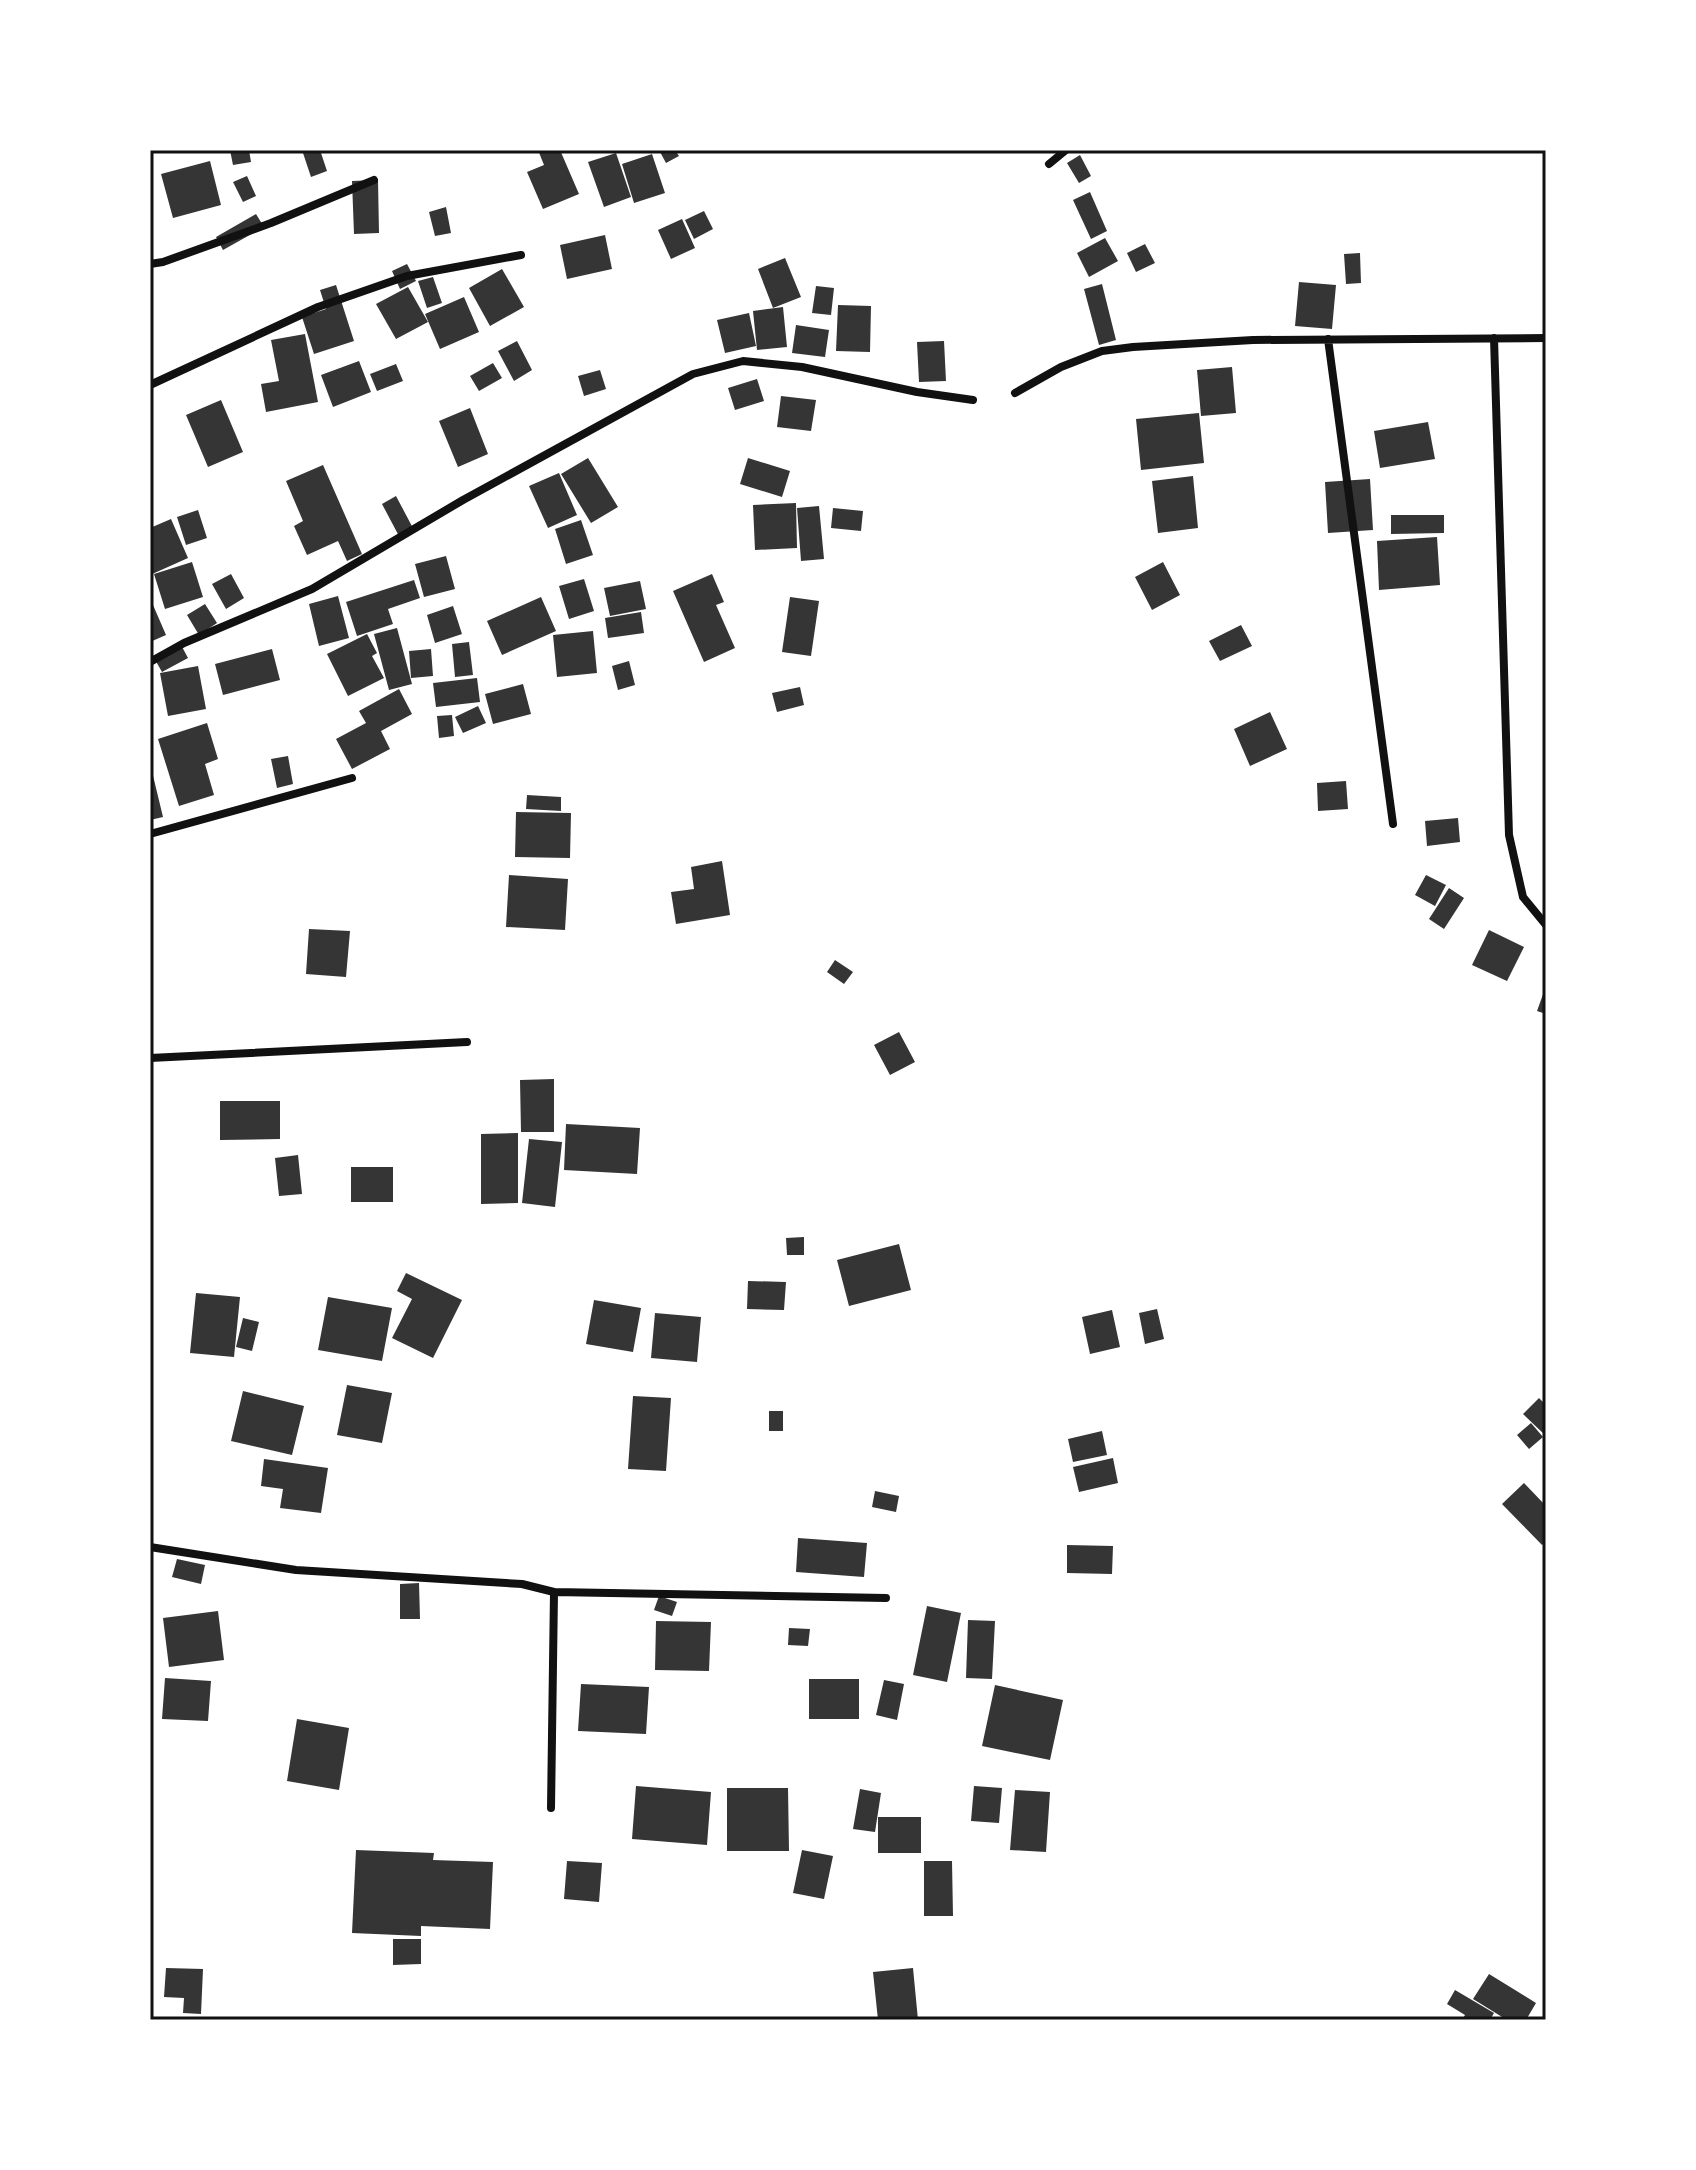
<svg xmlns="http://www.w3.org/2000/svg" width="1696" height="2170" viewBox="0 0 1696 2170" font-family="'Sofia Sans Condensed',sans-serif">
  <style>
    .building { fill: #353535 }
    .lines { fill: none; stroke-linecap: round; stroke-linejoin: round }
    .minor { stroke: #111; stroke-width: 8 }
    .neatline { fill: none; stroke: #111; stroke-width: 3 }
  </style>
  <rect width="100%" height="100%" fill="#fff"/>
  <path class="building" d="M230,150H249L251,162L233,165Z
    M302,150H320L327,171L311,177Z
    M538,150H560L579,194L543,209L527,172L544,165Z
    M659,150H675L679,156L666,163Z
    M616,153L631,197L604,207L588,162Z
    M652,154L665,193L634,203L622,164Z
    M1080,155L1091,176L1079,183L1067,163Z
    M210,161L221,205L173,218L161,174Z
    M150,162H153V195H150Z
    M247,176L256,196L243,202L233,182Z
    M378,180L379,233L354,234L352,181Z
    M1090,192L1107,231L1091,239L1073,200Z
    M446,207L451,233L435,236L429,212Z
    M704,211L713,229L694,239L685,220Z
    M256,214L264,227L223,250L216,237Z
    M682,219L695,248L671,259L658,230Z
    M605,235L612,269L567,279L560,245Z
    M1105,238L1118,261L1089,277L1077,253Z
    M1145,244L1155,263L1136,272L1127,253Z
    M1360,253L1361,283L1346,284L1344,254Z
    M785,258L801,297L773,308L758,269Z
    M407,264L416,281L400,289L392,271Z
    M502,269L524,307L490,326L469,288Z
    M433,277L442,303L427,308L418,281Z
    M1299,282L1336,285L1332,329L1295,326Z
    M1102,284L1116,340L1099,345L1084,289Z
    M336,285L354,341L314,354L302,317L326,309L320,290Z
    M816,286L834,288L831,315L812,313Z
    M408,287L428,322L396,339L376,304Z
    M464,297L479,332L440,349L425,314Z
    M838,305L871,306L870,352L836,351Z
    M783,307L787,347L757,350L753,311Z
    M749,313L756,346L725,353L717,320Z
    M796,325L829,330L825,357L792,353Z
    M305,334L318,402L266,412L261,384L279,381L271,340Z
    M517,341L532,370L514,381L498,351Z
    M944,341L946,381L919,382L917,342Z
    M359,361L371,392L333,407L321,375Z
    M493,363L502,378L479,391L470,376Z
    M396,364L403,381L377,391L370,374Z
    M1232,367L1236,413L1201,416L1197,370Z
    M600,370L606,389L584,396L578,376Z
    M757,379L764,401L735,410L728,388Z
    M781,396L816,400L811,431L777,427Z
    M221,400L243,452L208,467L186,415Z
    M470,408L488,454L458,467L439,421Z
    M1199,413L1204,463L1141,470L1136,419Z
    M1428,422L1435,459L1380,468L1374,431Z
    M588,458L618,507L591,523L561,474Z
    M748,458L790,471L782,497L740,484Z
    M323,465L362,554L347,561L338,541L307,555L294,526L303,521L286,481Z
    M559,473L577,515L548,528L529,486Z
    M1193,476L1198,528L1158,533L1152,481Z
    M1370,479L1373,530L1328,533L1325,482Z
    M396,496L414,530L400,538L382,504Z
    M796,503L797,548L755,550L753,505Z
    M819,506L824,559L801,561L797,508Z
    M833,508L863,511L861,531L831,528Z
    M198,510L207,538L186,545L177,517Z
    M1391,515H1444V533L1391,534Z
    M171,519L188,558L150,575V528Z
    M581,520L593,555L566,564L555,529Z
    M1437,537L1440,585L1379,590L1377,541Z
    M446,556L455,589L424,597L415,564Z
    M192,562L203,597L165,609L154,574Z
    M1163,562L1180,595L1152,610L1135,577Z
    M231,574L244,598L226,609L212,584Z
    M712,574L724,602L716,605L735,648L704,662L673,591Z
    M584,579L594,611L569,619L559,586Z
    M414,580L420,598L388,609L393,624L357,636L346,602Z
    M640,581L646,609L610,616L604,588Z
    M338,596L349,638L319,646L309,604Z
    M541,597L556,631L502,655L487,621Z
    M790,597L819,601L811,656L782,652Z
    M150,598L166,635L150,642Z
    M205,604L217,623L199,635L187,615Z
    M453,606L462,634L435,643L427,615Z
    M641,612L644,633L608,638L605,618Z
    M1241,625L1252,646L1220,661L1209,641Z
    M397,628L412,684L389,690L374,634Z
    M593,631L597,673L557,677L553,635Z
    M367,634L377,653L372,656L384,678L348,696L327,654Z
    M469,642L473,675L455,677L452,644Z
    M180,643L188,658L162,672L153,656Z
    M272,649L280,680L223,695L215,664Z
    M431,649L433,676L411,678L409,651Z
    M629,661L635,685L618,690L612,666Z
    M198,666L206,709L168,716L160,673Z
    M477,678L480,702L436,707L433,683Z
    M523,684L531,714L493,724L485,694Z
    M800,687L804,705L777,712L772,693Z
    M399,689L412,714L381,731L390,749L352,769L336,739L366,723L359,711Z
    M478,706L486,723L463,733L455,717Z
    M1270,712L1287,749L1250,766L1234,729Z
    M452,715L454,736L439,738L437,716Z
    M207,723L218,759L205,764L214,795L179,806L158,739Z
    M288,756L293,784L277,788L271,759Z
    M150,763L163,817L150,820Z
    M1346,781L1348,809L1318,811L1317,783Z
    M527,795L561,797V811L526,809Z
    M516,812L571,813L570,858L515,857Z
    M1458,818L1460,842L1427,846L1425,821Z
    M722,861L730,915L676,924L671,892L694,889L691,867Z
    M509,875L568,879L565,930L506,927Z
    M1426,875L1446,885L1435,906L1415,895Z
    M1449,888L1464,898L1444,929L1429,919Z
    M309,929L350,931L346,977L306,974Z
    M1489,930L1524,947L1507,981L1472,965Z
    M835,960L853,972L844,984L827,972Z
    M1546,986V1014L1537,1011Z
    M899,1032L915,1062L890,1075L874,1045Z
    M554,1079V1132H521L520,1080Z
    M220,1101H280V1139L220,1140Z
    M566,1124L640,1128L637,1174L564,1170Z
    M518,1133V1203L481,1204V1134Z
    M529,1139L562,1142L555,1207L522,1203Z
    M298,1155L302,1194L279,1196L275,1158Z
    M351,1167H393V1202H351Z
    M804,1237V1255H787L786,1238Z
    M899,1244L911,1290L849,1306L837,1260Z
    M406,1273L462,1300L433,1358L392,1338L412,1299L397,1291Z
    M748,1281L786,1282L784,1310L747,1309Z
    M196,1293L240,1297L234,1357L190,1353Z
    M328,1297L392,1308L382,1361L318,1350Z
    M594,1300L641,1308L633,1352L586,1344Z
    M1157,1309L1164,1339L1145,1344L1139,1313Z
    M1112,1310L1120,1347L1090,1354L1082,1317Z
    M655,1313L701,1317L697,1362L651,1358Z
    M243,1318L259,1322L252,1351L236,1347Z
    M347,1385L392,1393L382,1443L337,1435Z
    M243,1391L304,1406L292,1455L231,1441Z
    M633,1396L671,1398L666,1471L628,1469Z
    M1539,1398L1546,1405V1436L1523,1414Z
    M769,1411H783V1431H769Z
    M1531,1423L1543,1437L1529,1449L1517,1435Z
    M1102,1431L1107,1455L1073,1462L1068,1439Z
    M1113,1458L1118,1483L1079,1492L1073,1467Z
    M264,1459L328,1468L321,1513L280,1508L283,1489L261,1486Z
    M1524,1483L1546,1506V1541L1542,1545L1502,1504Z
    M875,1491L899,1496L896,1512L872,1507Z
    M798,1538L867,1543L864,1577L796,1572Z
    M1067,1545L1113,1546L1112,1574L1067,1573Z
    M177,1559L205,1565L201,1584L172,1577Z
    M419,1583L420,1619H400V1584Z
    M659,1596L677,1602L672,1616L654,1610Z
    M927,1606L961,1613L947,1682L913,1675Z
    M218,1611L224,1660L169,1667L163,1618Z
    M968,1620L995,1621L992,1679L966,1678Z
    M656,1621L711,1622L709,1671L655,1670Z
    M789,1628L810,1629L808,1646L788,1645Z
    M165,1678L211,1681L208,1721L162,1719Z
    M809,1679H859V1719H809Z
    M884,1680L904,1684L897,1720L876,1715Z
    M581,1684L649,1687L646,1734L578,1731Z
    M995,1685L1063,1700L1050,1760L982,1746Z
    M297,1719L349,1728L339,1790L287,1781Z
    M636,1786L711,1792L707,1845L632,1839Z
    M974,1786L1002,1788L999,1823L971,1821Z
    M727,1788H788L789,1851H727Z
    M860,1789L881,1793L875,1832L853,1829Z
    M1015,1790L1050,1792L1046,1852L1010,1850Z
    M878,1817H921V1853H878Z
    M356,1850L434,1853L433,1860L493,1862L490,1929L421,1926V1936L352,1933Z
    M802,1850L833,1856L824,1899L793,1893Z
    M567,1861L602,1863L599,1902L564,1899Z
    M924,1861H952L953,1916H924Z
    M393,1939H421V1964L393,1965Z
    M166,1968L203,1969L201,2014L183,2013L184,1998L164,1997Z
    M913,1968L918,2020H878L873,1972Z
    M1489,1974L1536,2003L1526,2020H1507L1473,1999Z
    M1455,1990L1494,2013L1490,2020H1462L1465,2015L1447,2004Z"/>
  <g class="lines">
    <path class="minor" d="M1049,164L1066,150
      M150,264L163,262L271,223L374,180
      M1494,338L1509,835L1523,897L1546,925
      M1328,339L1393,824
      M150,385L318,307L407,276L521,255
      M1015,393L1061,367L1102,351L1133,347L1253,340L1546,338
      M150,662L184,643L312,589L463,500L693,374L743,361L802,367L917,392L973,400
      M150,834L352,778
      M150,1058L467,1042
      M150,1547L296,1570L522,1584L554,1592L551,1808
      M554,1592L886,1598"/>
  </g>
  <rect width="1696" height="2170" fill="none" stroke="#ffffff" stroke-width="304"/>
  <rect x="152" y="152" width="1392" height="1866" class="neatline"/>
</svg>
